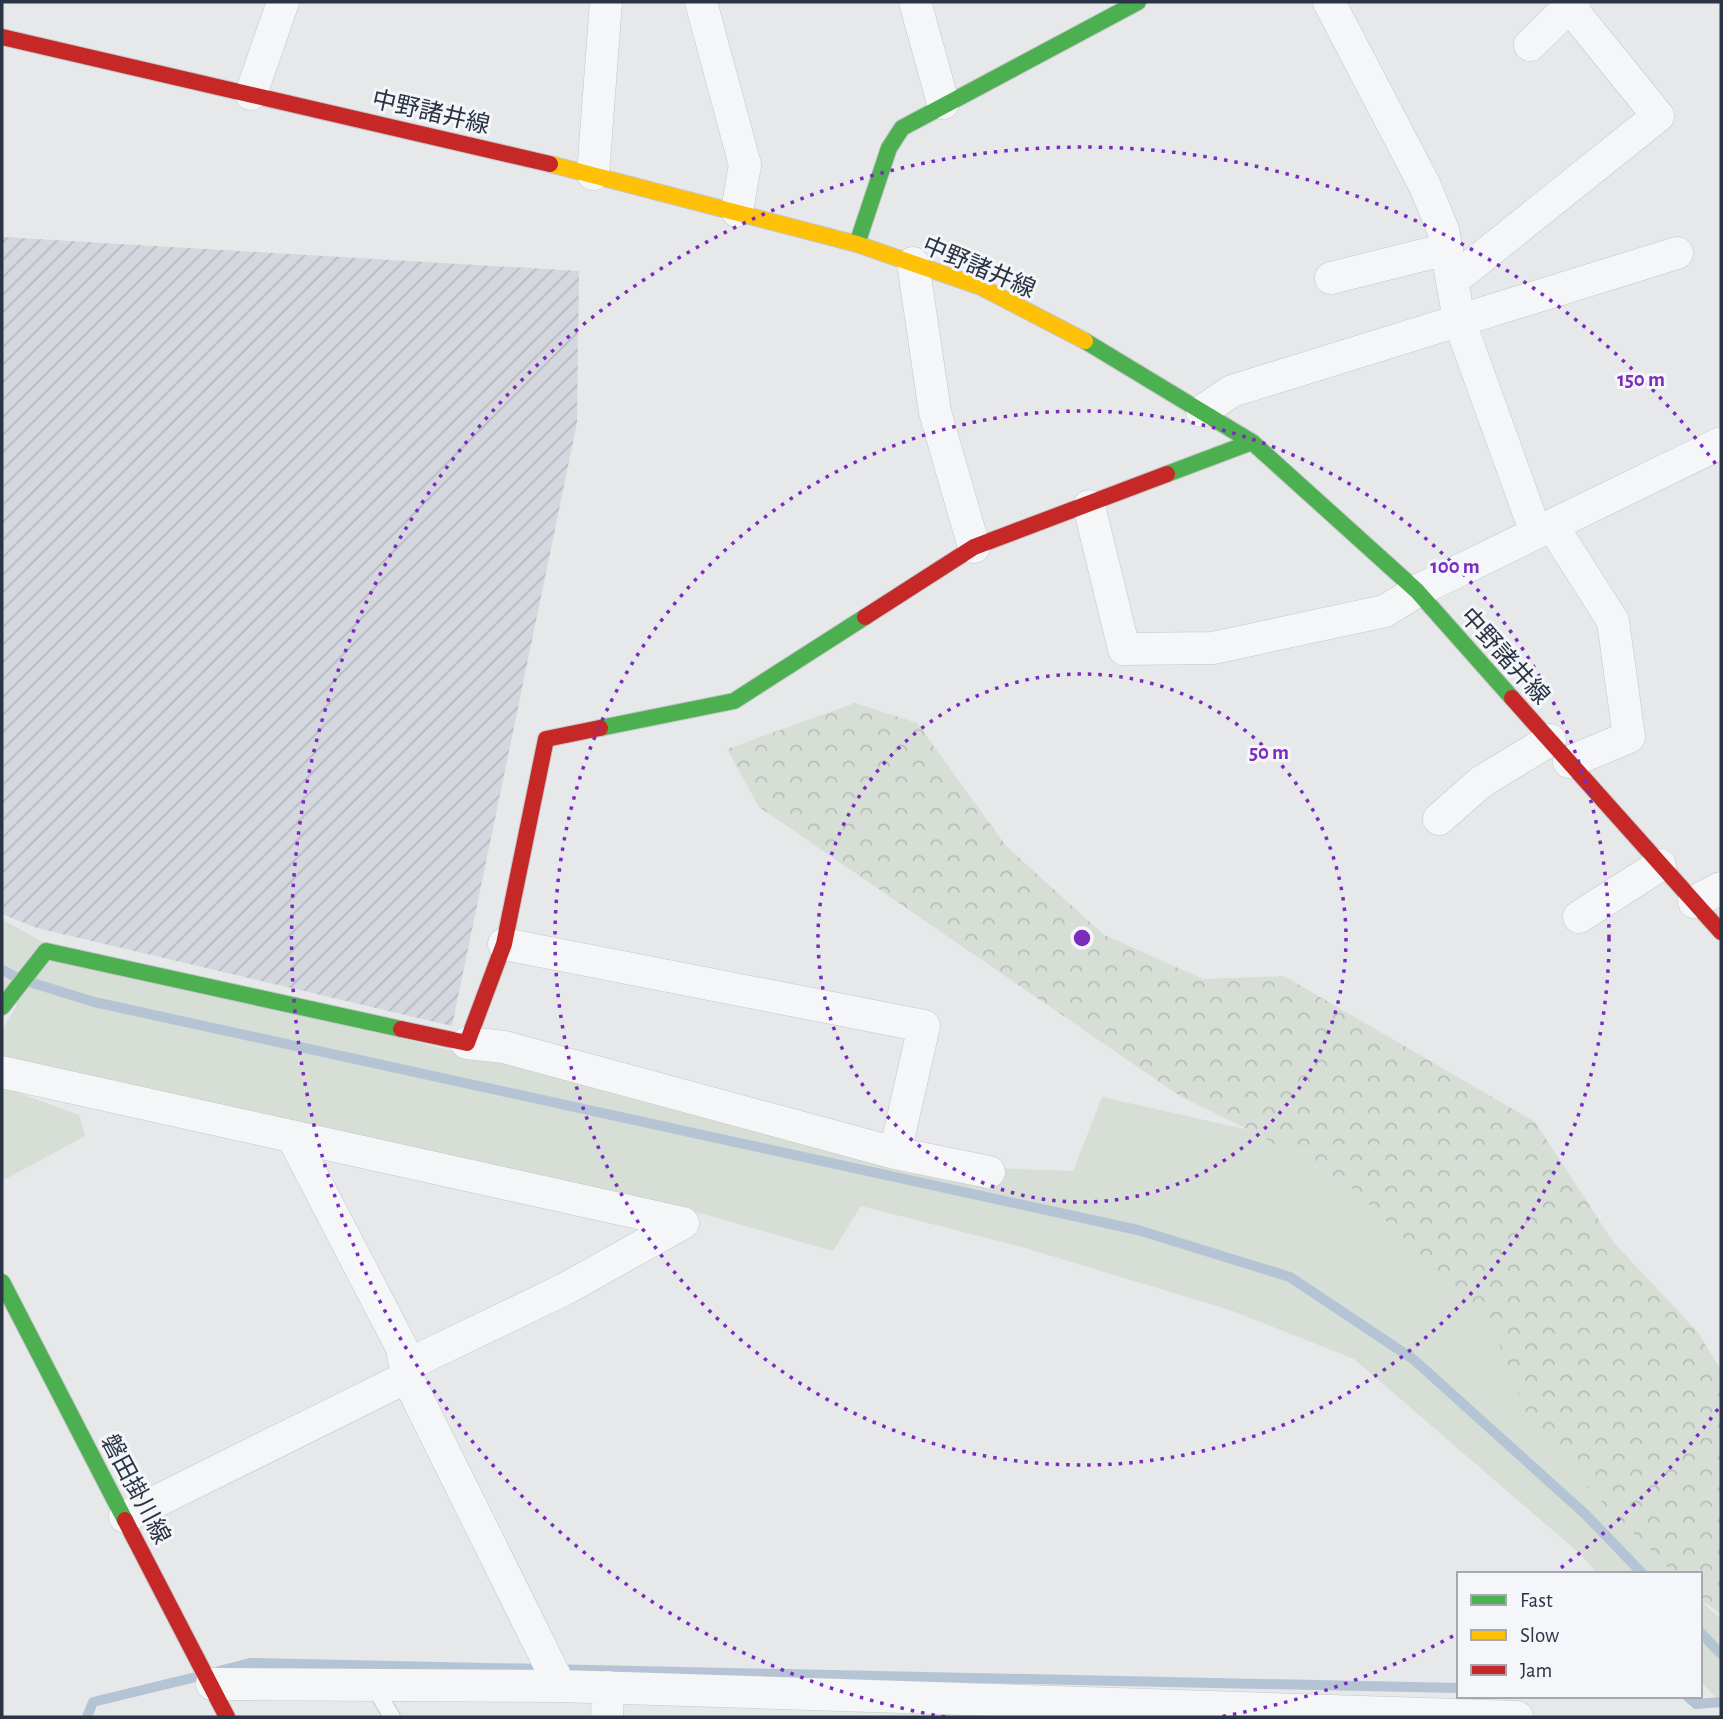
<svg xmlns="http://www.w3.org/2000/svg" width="1723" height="1719" viewBox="0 0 1723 1719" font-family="'Alegreya Sans','Noto Sans JP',sans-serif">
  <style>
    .industrial { fill: url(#industrial-furrows) }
    .green { fill: #d6ded6 }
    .forest { fill: url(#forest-crowns) }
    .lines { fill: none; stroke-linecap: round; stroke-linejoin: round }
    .stream { stroke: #b4c4d5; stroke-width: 10 }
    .lane-casing { stroke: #c4c6c8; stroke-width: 18 }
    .street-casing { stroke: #c4c6c8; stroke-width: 33 }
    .fast-casing { stroke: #c4c6c8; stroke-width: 18 }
    .slow-casing { stroke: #c4c6c8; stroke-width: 18 }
    .jam-casing { stroke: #c4c6c8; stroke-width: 18 }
    .lane { stroke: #f5f6f7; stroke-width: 16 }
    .street { stroke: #f5f6f7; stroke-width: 32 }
    .fast { stroke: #4caf50; stroke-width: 16 }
    .slow { stroke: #ffc107; stroke-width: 16 }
    .jam { stroke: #c62828; stroke-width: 16 }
    .ring { fill: none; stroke: #7b2cbf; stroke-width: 3.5; stroke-dasharray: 3.5 7 }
    .labels { text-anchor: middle; stroke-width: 6; stroke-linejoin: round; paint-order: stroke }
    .street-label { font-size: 24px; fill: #2b3445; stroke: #f4f6f9 }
    .centre { fill: #7b2cbf; stroke: #f4f6f9; stroke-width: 3.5 }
    .ring-label { font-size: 21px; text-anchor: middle; font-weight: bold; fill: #7b2cbf; stroke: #f4f6f9; stroke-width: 6; stroke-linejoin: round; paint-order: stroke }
  </style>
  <defs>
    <pattern id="industrial-furrows" width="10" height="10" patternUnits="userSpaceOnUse" patternTransform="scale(1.75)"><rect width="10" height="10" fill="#d4d7dd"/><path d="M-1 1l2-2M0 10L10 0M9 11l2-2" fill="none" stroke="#b6b9bf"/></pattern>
    <pattern id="forest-crowns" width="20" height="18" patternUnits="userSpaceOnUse" patternTransform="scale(1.75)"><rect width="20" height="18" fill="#d6ded6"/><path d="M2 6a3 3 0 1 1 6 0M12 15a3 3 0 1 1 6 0" fill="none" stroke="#b8bfb9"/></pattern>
  </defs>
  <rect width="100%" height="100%" fill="#e6e8ea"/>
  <path class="industrial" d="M2,237L579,271L577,423L452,1026L37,928L2,914Z"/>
  <path class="green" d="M2,919L65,955L493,1061L965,1167L1073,1171L1102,1097L1249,1130L1351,1187L1492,1323L1534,1434L1674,1574H1598L1579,1553L1354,1359L1233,1311L1022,1247L861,1206L833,1251L668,1204L2,1066V1031L17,1005L2,1000Z
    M2,1087L79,1115L85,1136L2,1181Z
    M1700,1600L1721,1619V1703L1700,1681Z"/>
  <path class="forest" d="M855,703L917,723L1006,846L1104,935L1203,979L1284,976L1535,1122L1614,1243L1697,1331L1721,1370V1614L1700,1599V1574H1674L1534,1434L1491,1323L1351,1187L1249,1130L1180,1096L759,807L727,749Z"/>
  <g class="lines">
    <path class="stream" d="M2,970L20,979L94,1002L1138,1230L1290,1277L1413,1359L1585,1514L1643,1574
      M1700,1632L1721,1654
      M219,1671L250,1663L1459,1688
      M1687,1696L1696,1704L1721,1702
      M87,1717L93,1702L200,1676"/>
    <defs>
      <path id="lane" d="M373,1685L392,1717"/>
      <path id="street" d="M701,2L745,165L737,211
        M915,2L943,103
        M1329,2L1425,186L1443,230L1459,320L1536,533
        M1530,45L1574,2
        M251,94L283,2
        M593,174L606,2
        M913,263L935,412L974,547
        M1331,278L1447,249
        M1452,281L1658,116L1569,6
        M1202,411L1232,391L1677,253
        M1089,506L1124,649L1213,648L1385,611L1417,591L1721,443
        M1552,525L1613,621L1629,737L1569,762
        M1439,819L1481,782L1550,740
        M1694,902L1721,888
        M1579,917L1660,865
        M504,944L924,1026L895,1153
        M467,1043L504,1047L895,1153L989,1172
        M2,1072L683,1223
        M292,1136L402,1348L407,1377
        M405,1366L565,1289L683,1223
        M125,1517L407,1377L560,1686
        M212,1684L560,1686L1517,1717
        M607,1717L608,1687"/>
      <path id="fast" d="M857,244L889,148L902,128L1138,2
        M1085,341L1252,442L1417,591L1512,698
        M1167,474L1252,442
        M600,728L734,701L865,617
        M2,1007L46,951L401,1029
        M2,1282L125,1520"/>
      <path id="slow" d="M550,164L857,244L981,287L1085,341"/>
      <path id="jam" d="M2,37L550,164
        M865,617L974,547L1167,474
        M1512,698L1721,932
        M401,1029L467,1043L504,944L546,739L600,728
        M125,1520L227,1717"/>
    </defs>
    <use href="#lane" class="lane-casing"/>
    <use href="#street" class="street-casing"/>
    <use href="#fast" class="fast-casing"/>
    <use href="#slow" class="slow-casing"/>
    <use href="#jam" class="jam-casing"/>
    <use href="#lane" class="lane"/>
    <use href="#street" class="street"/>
    <use href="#fast" class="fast"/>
    <use href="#slow" class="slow"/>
    <use href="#jam" class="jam"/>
  </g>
  <g class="ring">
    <circle cx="1082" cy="938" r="264"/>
    <circle cx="1082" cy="938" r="527"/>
    <path d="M1718 1409A791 791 0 0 1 1558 1570M1453 1636A791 791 0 0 1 1219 1717M945 1717A791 791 0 1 1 1718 467"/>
  </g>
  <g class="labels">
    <g class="street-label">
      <text transform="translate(431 112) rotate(13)" y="8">中野諸井線</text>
      <text transform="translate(979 267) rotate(23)" y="8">中野諸井線</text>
      <text transform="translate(1505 656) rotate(48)" y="8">中野諸井線</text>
      <text transform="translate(136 1489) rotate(62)" y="8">磐田掛川線</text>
    </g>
  </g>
  <circle cx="1082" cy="938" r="10" class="centre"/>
  <g class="ring-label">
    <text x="1641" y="386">150 m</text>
    <text x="1455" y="573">100 m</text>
    <text x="1269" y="759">50 m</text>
  </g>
  <rect width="1723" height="1719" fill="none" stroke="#2b3445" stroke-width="7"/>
  <rect x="1457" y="1572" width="245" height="126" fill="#f4f6f9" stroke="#a4a8b1" stroke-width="2"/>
  <rect x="1471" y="1595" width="35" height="10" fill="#4caf50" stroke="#a4a8b1" stroke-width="2"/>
  <text x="1520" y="1607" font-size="21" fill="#2b3445">Fast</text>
  <rect x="1471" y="1630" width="35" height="10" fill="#ffc107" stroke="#a4a8b1" stroke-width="2"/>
  <text x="1520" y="1642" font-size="21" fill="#2b3445">Slow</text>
  <rect x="1471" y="1665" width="35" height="10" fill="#c62828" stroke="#a4a8b1" stroke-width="2"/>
  <text x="1520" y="1677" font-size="21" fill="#2b3445">Jam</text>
</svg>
